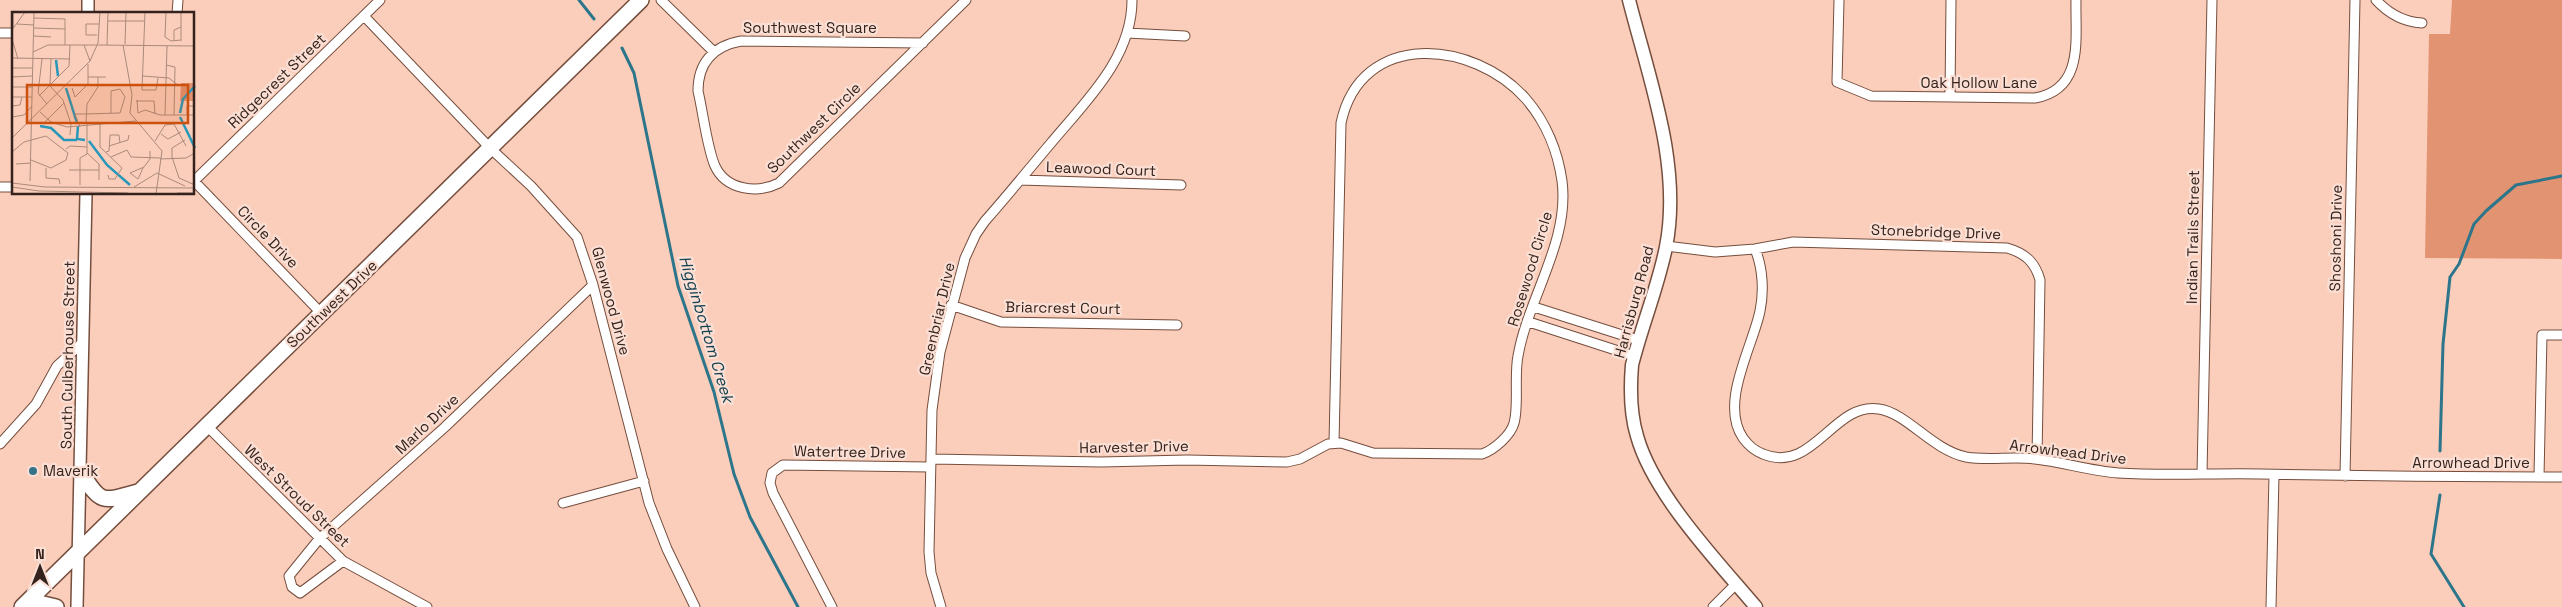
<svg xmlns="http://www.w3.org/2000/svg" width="2562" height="607" viewBox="0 0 2562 607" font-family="'Space Grotesk',sans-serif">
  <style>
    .forest { fill: #e29371 }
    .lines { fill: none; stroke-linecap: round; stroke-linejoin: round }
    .stream { stroke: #2c758b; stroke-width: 3 }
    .minor-casing { stroke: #754e3e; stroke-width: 11 }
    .tertiary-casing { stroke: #754e3e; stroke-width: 14 }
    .secondary-casing { stroke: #754e3e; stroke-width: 15 }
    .primary-casing { stroke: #754e3e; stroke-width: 18 }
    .minor { stroke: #fff; stroke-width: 9 }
    .tertiary { stroke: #fff; stroke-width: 11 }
    .secondary { stroke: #fff; stroke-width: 12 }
    .primary { stroke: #fff; stroke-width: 15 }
    .poi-dot { fill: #357388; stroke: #fbdfd4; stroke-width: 2 }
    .labels { text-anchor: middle; stroke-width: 4.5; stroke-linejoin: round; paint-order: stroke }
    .street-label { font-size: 15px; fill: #34231c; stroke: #fbdfd4 }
    .poi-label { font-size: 15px; fill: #34231c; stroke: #fbdfd4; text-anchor: start }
    .water-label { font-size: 16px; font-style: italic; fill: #134150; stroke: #fbdfd4 }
    .inset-river { fill: none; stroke: #2898ba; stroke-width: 2.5 }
    .inset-road { fill: none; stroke: #ab8a7b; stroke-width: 1 }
    .view { fill: #cd510e; fill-opacity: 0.15; stroke: #cd510e; stroke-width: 2.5 }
    .inset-edge { fill: none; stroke: #34231c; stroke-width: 2.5 }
  </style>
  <rect width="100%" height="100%" fill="#fbcebb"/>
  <path class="forest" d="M2452,0H2562V259L2425,258L2429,34H2450Z"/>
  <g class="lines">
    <path class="stream" d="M579,0L594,19
      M622,48L634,73L678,286L714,392L734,474L750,517L798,607
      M2440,451L2443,344L2450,277L2459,264L2474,224L2486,211L2516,185L2562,176
      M2440,495L2431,554L2464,607"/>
    <defs>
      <path id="minor" d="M661,0L714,52
        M1839,0L1837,82L1871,96L2035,98C2085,89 2075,38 2076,0
        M2376,0C2388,13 2404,22 2422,23
        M177,14L178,0
        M364,16L490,148L531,186L577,237L593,285L649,503L667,549L695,607
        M0,33H14
        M1127,33L1185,36
        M923,43L741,41C713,46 698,63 698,91C703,112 707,148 715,166C726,190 757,194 779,183L966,0
        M1950,97L1951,0
        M1020,180L1181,185
        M194,181L380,0
        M194,181L321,313
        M0,187H14
        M1666,246L1715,252L1755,249L1793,242L2007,248C2025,253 2035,262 2040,280L2037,459
        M1755,249C1763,268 1764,292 1760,311C1753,346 1719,403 1743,438C1748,445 1755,451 1763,454C1813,475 1834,401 1879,409C1907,413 1932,450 1966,457C1988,461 2012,456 2035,459C2063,462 2090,471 2118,473C2165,476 2213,473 2261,474C2361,476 2462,477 2562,477
        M951,305L1001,322L1177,325
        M1534,307L1638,340
        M1529,322L1634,356
        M207,426L343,561L427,607
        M0,444L36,404L57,366L83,342
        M931,459L1101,462L1187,460L1287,462L1300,459L1328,444L1341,443L1373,453L1482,454C1494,450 1511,435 1514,423C1519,407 1514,375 1518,356C1528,298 1570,241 1562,181C1558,152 1546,122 1526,99C1474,40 1361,29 1341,123L1334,443
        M2202,474L2212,0
        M2345,476L2355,0
        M2539,477L2542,335H2562
        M563,503L644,481
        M343,561L300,593L292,587L289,576L319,539L445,427L593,285
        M832,607L773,493L770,483L772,473L783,465L930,467
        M941,607L931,573L929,552L932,410L940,352L965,258L976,234L985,221C1008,195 1029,169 1051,143C1086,101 1132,58 1132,0
        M1713,607L1736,584
        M2271,607L2274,475"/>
      <path id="tertiary" d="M88,14V0
        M77,607L86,194"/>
      <path id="secondary" d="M1629,0C1649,79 1682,165 1666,247C1658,287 1642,325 1632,365C1630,389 1630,413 1637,436C1653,494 1717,561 1756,607"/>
      <path id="primary" d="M80,471C101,503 100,503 138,492
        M22,607L641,0
        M28,607L39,603L56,607"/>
    </defs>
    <use href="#minor" class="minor-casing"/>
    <use href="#tertiary" class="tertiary-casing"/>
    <use href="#secondary" class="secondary-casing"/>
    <use href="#primary" class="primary-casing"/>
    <use href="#minor" class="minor"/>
    <use href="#tertiary" class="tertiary"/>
    <use href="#secondary" class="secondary"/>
    <use href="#primary" class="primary"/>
  </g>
  <circle class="poi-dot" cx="33" cy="471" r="5"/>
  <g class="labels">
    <g class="street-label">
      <text x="810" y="33">Southwest Square</text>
      <text transform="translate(277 81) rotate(-44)" y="5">Ridgecrest Street</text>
      <text x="1979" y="88">Oak Hollow Lane</text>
      <text transform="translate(814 128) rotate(-44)" y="5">Southwest Circle</text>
      <text transform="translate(1101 169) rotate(2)" y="5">Leawood Court</text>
      <text transform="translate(1936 232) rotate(2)" y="5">Stonebridge Drive</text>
      <text transform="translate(268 237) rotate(46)" y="5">Circle Drive</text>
      <text transform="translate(2193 237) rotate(-89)" y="5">Indian Trails Street</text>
      <text transform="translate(2336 238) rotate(-89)" y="5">Shoshoni Drive</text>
      <text transform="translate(1530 269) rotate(-73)" y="5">Rosewood Circle</text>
      <text transform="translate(611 301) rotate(75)" y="5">Glenwood Drive</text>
      <text transform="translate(1634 302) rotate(-75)" y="5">Harrisburg Road</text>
      <text transform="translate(332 304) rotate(-44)" y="5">Southwest Drive</text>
      <text transform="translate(1063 308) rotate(1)" y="5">Briarcrest Court</text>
      <text transform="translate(937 319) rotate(-77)" y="5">Greenbriar Drive</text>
      <text transform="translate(68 355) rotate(-89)" y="5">South Culberhouse Street</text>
      <text transform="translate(427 424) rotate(-43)" y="5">Marlo Drive</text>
      <text transform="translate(1134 447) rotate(-1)" y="5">Harvester Drive</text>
      <text transform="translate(850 452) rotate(1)" y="5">Watertree Drive</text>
      <text transform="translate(2068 452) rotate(7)" y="5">Arrowhead Drive</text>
      <text x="2471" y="468">Arrowhead Drive</text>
      <text transform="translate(297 496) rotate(44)" y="5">West Stroud Street</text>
    </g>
    <g class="poi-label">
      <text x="43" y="476">Maverik</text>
    </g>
    <g class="water-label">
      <text transform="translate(707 329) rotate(73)" y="6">Higginbottom Creek</text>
    </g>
  </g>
  <g transform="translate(12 12)">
    <rect width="182" height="182" fill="#fbcebb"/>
    <path d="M169,71H182V89H168Z" fill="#e29371"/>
    <path class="inset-river" d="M44,48L46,64M54,76L65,111M168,101L171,87L183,74M168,105L183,136M28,114L39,116L52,128H65M66,114L65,127L73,128M77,129L95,153L118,173"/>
    <path class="inset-road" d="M133,0L130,78H144L146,66M154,0L153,25L159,29L169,28M22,6L53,7V33M96,9H132M5,12L22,13M1,16V0M22,16L53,17M0,18L13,0M85,23H74V12H87M22,24L39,25M0,27L6,47M162,29V18L169,15M169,29V0M113,32L114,0M72,33L78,49M86,33L183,34M95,33L96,0M111,33L120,83L118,101L150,139L144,182M21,40L36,33H85M0,46L58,47M30,47L26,81L35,92M154,53L163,55L162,103M0,56H21M131,64L157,66L167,74M0,65L20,64M76,65H94M38,72L39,47M38,74L51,88L59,112L58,123M0,75H20M60,76L63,85L76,72V52M27,84L57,54L58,33M0,85H20M125,88L126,101L133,98L148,103H183M124,89H142L143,102M0,94L8,93L10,85M28,100L39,110L55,115L124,109M73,102L108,101L113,85L108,77L99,79V101M153,103L155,34M175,103V94H183M0,105L12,103L20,94M33,110L52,91M88,111V135L110,156L103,167H97L96,163M74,112L75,92L86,75V65M68,115L63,102H73M149,122L156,127L169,120M0,126L78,49L86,31L88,0M173,128L160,136V145L167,166L183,173M143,129L153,113L162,112L174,134M97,134L116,128L117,123M54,137L58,134L75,135M0,140L12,130L34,124L56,141L54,148L39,156L19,148M94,140L97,139L98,123H107L108,131M75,141L87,152V168M99,145L115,138L119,145L149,146M148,147L174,146L183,141M4,152L19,151M132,155L138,147V139M34,156V166L47,167L48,172M57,158H87M118,161L126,167L131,156M118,161L132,155M18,169L22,0M0,171L33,175L183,176M68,173V146L75,142V112M0,175L27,179L116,181M122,175L145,161L173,174M165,181H183"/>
    <path class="view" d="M15,73H176V111H15Z"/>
    <rect width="182" height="182" class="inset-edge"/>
  </g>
  <g transform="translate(40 567)" stroke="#fbdfd4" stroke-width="4" paint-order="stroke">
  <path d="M0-4L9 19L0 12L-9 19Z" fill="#34231c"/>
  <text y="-8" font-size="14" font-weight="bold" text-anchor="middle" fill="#34231c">N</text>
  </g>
</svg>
